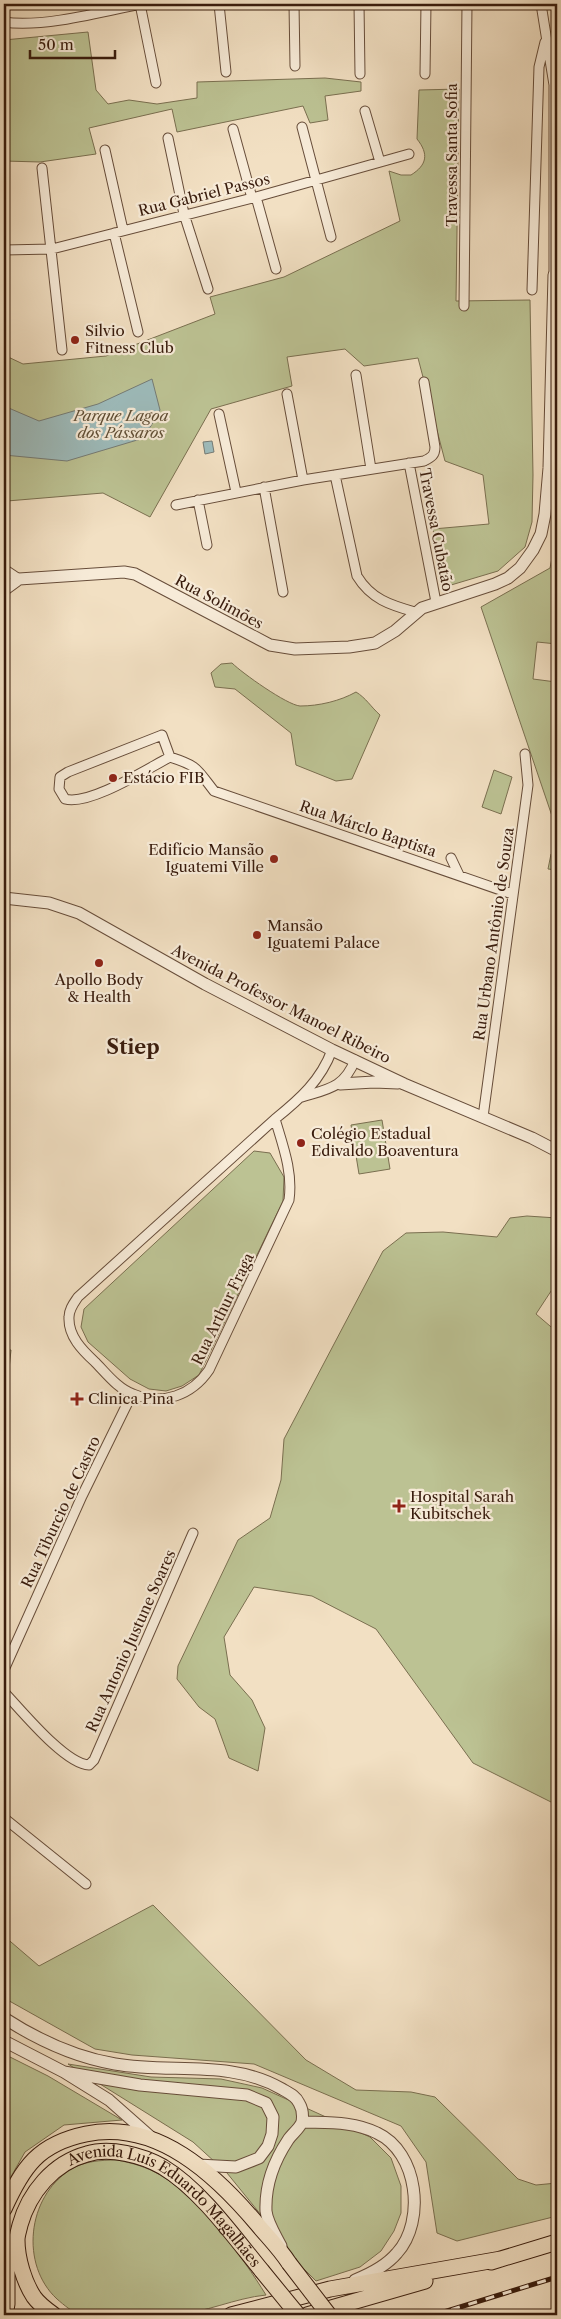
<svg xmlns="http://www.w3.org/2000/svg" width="561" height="2319" viewBox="0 0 561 2319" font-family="'Libre Caslon Text',serif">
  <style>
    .green { fill: #bcc293; stroke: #7a6f50 }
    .water { fill: #9dbbbb; stroke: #757b75 }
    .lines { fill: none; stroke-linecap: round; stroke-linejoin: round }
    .minor-casing { stroke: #674d3a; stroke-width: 11 }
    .tertiary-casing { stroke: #674d3a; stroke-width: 13 }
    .primary-casing { stroke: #391c0d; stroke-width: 17 }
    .trunk-casing { stroke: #391c0d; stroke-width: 17 }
    .minor { stroke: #f7ebd8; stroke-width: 9 }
    .tertiary { stroke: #f7ebd8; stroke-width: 11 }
    .primary { stroke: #f2e0c3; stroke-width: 15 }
    .trunk { stroke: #f2e0c3; stroke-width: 15 }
    .rail-casing { stroke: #391c0d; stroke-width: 5 }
    .rail { stroke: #f7ebd8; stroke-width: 3; stroke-dasharray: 9; stroke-linecap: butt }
    .primary-bridge-casing { stroke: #391c0d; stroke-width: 17; stroke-linecap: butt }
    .primary-bridge { stroke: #f2e0c3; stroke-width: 15 }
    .poi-dot { fill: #8f2418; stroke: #f7ebd8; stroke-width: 2 }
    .labels { text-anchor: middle; stroke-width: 4.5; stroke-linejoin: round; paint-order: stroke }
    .street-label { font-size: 15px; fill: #391c0d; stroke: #f7ebd8 }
    .poi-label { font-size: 15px; fill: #391c0d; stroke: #f7ebd8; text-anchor: start }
    .park-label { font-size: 15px; font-style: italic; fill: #604e35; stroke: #f7ebd8 }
    .district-label { font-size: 20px; font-weight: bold; fill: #391c0d; stroke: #f7ebd8 }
  </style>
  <rect width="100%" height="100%" fill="#f2e0c3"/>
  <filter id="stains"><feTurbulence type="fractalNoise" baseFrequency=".004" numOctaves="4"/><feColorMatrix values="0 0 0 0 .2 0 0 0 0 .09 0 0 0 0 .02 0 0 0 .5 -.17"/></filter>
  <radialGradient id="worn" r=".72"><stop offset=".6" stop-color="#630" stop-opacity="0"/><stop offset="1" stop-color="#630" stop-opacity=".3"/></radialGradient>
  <path class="green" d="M88,32L96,90L108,104L129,100L157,104L197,98V82L325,78L361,82V91L325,96L328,120L310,123L303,106L177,132L172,109L89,128L96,154L40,162L4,161V40Z
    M459,89L456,301L530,300L533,475L532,522L525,547L498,571L441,588L433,529L489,524L483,475L445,461L418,358L364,366L345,349L287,357L292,386L211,409L150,517L103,493L7,501L4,504V355L23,364L106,356L215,314L210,297L284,277L400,221L389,171L401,175H411C427,165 429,154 417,139L419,90Z
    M557,533V644L537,642L533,679L556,682L557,817L552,816L481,607L550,568Z
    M232,663C242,673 287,705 300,706C319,706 340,701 356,692C366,698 371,707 380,715L352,779L336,781L296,765L291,733L235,689L215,687L211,673L221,664Z
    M494,770L512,777L501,814L482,807Z
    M551,854L557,855V870L548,869Z
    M382,1120L390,1169L359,1174L351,1125Z
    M254,1151L270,1153L284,1177L283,1201L199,1375L182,1386L166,1391L149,1389L130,1379L88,1342L81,1327L84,1309Z
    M527,1216L557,1218V1282L536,1314L557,1332V1805L473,1763L376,1629L312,1596L254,1587L224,1637L230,1675L252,1700L265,1728L258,1771L229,1758L215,1719L199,1707L177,1679L178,1666L238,1540L270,1518L281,1480L284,1439L383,1251L406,1233L443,1232L497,1237L510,1218Z
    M4,1349L11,1350L6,1399H4Z
    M153,1905L306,2060L356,2090L411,2092L435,2097L518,2179L536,2185L557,2183V2216L457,2241L437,2233L426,2162L401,2126L254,2064L132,2055L95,2049L4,1998V1936L39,1966Z
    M4,2054L48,2076L122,2120L64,2125L25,2152L4,2189Z
    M68,2064L151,2077L221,2079L262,2088L370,2137L391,2158L401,2186V2213L394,2231L381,2251L360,2267L316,2281L295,2260L270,2226L227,2173L193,2142Z
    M117,2160C132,2163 147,2167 160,2175C200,2198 242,2256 266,2295C235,2298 205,2313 173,2315C155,2317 135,2315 117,2315C106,2315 93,2318 82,2315C73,2313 64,2305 57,2299C20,2265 27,2197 70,2170C84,2161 101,2160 117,2160Z"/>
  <path class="water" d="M152,379L160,410L144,438L67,461L4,455V406L39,421L98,404Z
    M212,441L214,452L205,454L203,442Z"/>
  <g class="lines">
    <defs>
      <path id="minor" d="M140,4L156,83
        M219,4L226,72
        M294,4L295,66
        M359,4L360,74
        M541,4L554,85V275
        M4,22C42,28 102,12 140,4
        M425,74L426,4
        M365,111L380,162
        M302,127L331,237
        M233,129L252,198
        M168,138L184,214L208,289
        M105,150L123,230
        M42,168L62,350
        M256,197L276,269
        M114,233L138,332
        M4,250L52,249L256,197L409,154
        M532,290L539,67L545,42
        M464,306L467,4
        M356,375L371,469
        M287,394L303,480
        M219,414L236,492
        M409,463L436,602
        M335,475L357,576C371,599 390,605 415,612
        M264,487L283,592
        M198,500L207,545
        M176,505L303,480L424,461C432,457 435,455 435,447L424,382
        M4,569L19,579
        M170,757L162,735L68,772L60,777L59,789L65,799C89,806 147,769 170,757C198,766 196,768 214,791L512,894
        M451,858L459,875
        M302,1097C328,1089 344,1088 355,1060
        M483,1117L528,785L525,754
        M275,1119C283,1146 293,1172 289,1200L209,1370C192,1395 163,1406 133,1394C118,1389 106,1373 95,1362C82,1350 68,1336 69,1317C69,1309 74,1303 78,1297L275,1119C300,1099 321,1080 332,1050
        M4,1670L82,1496L132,1394
        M4,1692C22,1711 65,1764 89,1765L94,1760L193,1533
        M4,1818L86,1884"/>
      <path id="tertiary" d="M4,590L19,579L124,572L135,574L270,645L295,649L349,647L375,643L395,631L422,608L495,584L508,578L520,568L533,550L541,534L545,514L549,468L554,275L557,276
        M4,898L49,903L79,913L205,984L332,1050L404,1084L532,1138L557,1151
        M340,1084L374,1082L398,1083
        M4,2018C38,2040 74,2057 115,2064C171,2074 230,2059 282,2089C289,2093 296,2096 299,2103C302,2108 303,2116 302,2122C300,2128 292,2134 288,2140C274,2161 265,2185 266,2211C267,2222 276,2236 281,2246
        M4,2041L64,2072L109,2100L152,2138
        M64,2072L140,2085L247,2095L266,2103L273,2117L272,2134L268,2146L259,2158L236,2167L198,2165
        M302,2122C327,2123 353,2121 377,2133C418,2152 426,2221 397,2253C387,2265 370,2274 355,2280"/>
      <g id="primary">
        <path d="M4,2209C23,2167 38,2144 86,2134C157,2119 216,2175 258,2225C268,2237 280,2249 289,2263"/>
        <path d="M5,2315L7,2304V2271L16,2241"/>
        <path id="s1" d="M54,2315C47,2310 39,2304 34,2297C24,2282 17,2258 17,2240C17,2235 19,2230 20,2225C29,2193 53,2163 87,2154C110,2147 142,2155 163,2167C201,2190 234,2237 262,2271"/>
      </g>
      <path id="trunk" d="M491,2262L557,2242
        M231,2315L330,2289L501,2259
        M307,2315L425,2281"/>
    </defs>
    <use href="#minor" class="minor-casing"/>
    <use href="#tertiary" class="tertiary-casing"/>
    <use href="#primary" class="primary-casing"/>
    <use href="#trunk" class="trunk-casing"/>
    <use href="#minor" class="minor"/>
    <use href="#tertiary" class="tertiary"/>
    <use href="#primary" class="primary"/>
    <use href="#trunk" class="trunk"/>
    <defs>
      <path id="rail" d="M434,2315L557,2277"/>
    </defs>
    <use href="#rail" class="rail-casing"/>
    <use href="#rail" class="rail"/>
    <defs>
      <path id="primary-bridge" d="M289,2263L329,2315
        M262,2271L298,2315"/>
    </defs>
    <use href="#primary-bridge" class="primary-bridge-casing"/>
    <use href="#primary-bridge" class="primary-bridge"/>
  </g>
  <g class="poi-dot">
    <circle cx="75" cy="340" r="5"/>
    <circle cx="113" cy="778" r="5"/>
    <circle cx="274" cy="859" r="5"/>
    <circle cx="257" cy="935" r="5"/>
    <circle cx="99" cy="963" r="5"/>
    <circle cx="301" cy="1143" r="5"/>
    <path d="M74.5 1391.5h5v5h5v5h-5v5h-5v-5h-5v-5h5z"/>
    <path d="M396.5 1498.5h5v5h5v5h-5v5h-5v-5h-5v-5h5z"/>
  </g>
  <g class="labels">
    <g class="street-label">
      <text transform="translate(452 155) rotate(-90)" y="5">Travessa Santa Sofia</text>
      <text transform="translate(204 195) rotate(-14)" y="5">Rua Gabriel Passos</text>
      <text transform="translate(436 530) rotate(79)" y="5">Travessa Cubatão</text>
      <text transform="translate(219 602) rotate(28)" y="5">Rua Solimões</text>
      <text transform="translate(368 829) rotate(19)" y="5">Rua Márclo Baptista</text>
      <text transform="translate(494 934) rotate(-82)" y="5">Rua Urbano Antônio de Souza</text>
      <text transform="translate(281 1004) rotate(27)" y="5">Avenida Professor Manoel Ribeiro</text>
      <text transform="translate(223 1309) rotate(-64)" y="5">Rua Arthur Fraga</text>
      <text transform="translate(61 1512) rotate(-65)" y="5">Rua Tiburcio de Castro</text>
      <text transform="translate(131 1641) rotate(-66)" y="5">Rua Antonio Justune Soares</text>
      <text dy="5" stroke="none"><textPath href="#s1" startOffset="302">Avenida Luís Eduardo Magalhães</textPath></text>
    </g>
    <g class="poi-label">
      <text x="85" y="336">Silvio<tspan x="85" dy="17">Fitness Club</tspan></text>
      <text x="123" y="783">Estácio FIB</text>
      <text x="264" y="855" text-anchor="end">Edifício Mansão<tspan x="264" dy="17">Iguatemi Ville</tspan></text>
      <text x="267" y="931">Mansão<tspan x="267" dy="17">Iguatemi Palace</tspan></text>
      <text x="99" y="985" text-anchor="middle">Apollo Body<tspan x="99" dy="17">&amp; Health</tspan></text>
      <text x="311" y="1139">Colégio Estadual<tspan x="311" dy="17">Edivaldo Boaventura</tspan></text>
      <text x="88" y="1404">Clinica Pina</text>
      <text x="410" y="1502">Hospital Sarah<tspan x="410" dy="17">Kubitschek</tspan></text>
    </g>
    <g class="park-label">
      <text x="121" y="421">Parque Lagoa<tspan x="121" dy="17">dos Pássaros</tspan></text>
    </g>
    <g class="district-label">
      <text x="133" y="1054">Stiep</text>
    </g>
  </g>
  <rect width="561" height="2319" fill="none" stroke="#f2e0c3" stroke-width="20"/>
  <rect x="5" y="5" width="551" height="2309" fill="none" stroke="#391c0d" stroke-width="2.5"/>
  <rect x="10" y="10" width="541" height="2299" fill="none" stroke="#391c0d"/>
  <path d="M30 50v8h85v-8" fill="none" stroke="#391c0d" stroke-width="2.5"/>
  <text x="38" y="50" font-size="15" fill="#391c0d" stroke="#f7ebd8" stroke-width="4" paint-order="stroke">50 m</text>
  <rect width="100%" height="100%" filter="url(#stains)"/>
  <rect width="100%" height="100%" fill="url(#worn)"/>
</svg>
